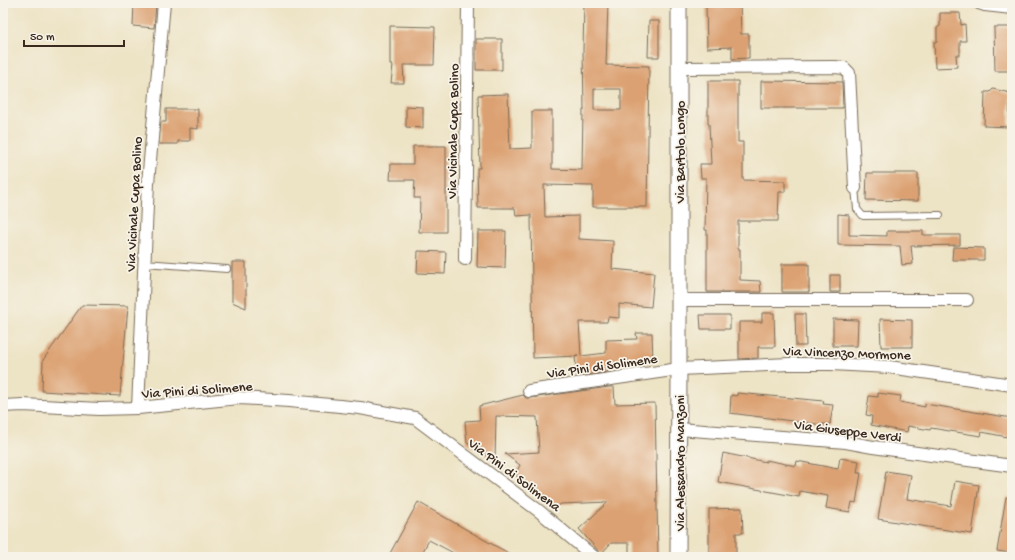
<svg xmlns="http://www.w3.org/2000/svg" width="1015" height="560" viewBox="0 0 1015 560" font-family="'Gochi Hand',sans-serif">
  <style>
    .building { fill: #dca172; fill-rule: evenodd }
    .lines { fill: none; stroke-linecap: round; stroke-linejoin: round }
    .service-casing { stroke: #796b58; stroke-width: 8 }
    .minor-casing { stroke: #796b58; stroke-width: 14 }
    .tertiary-casing { stroke: #796b58; stroke-width: 17 }
    .service { stroke: #fff; stroke-width: 6 }
    .minor { stroke: #fff; stroke-width: 12 }
    .tertiary { stroke: #fff; stroke-width: 15 }
    .labels { text-anchor: middle; stroke-width: 3.5; stroke-linejoin: round; paint-order: stroke }
    .street-label { font-size: 14px; fill: #3b2a1e; stroke: #f7f3e8 }
  </style>
  <rect width="100%" height="100%" fill="#f7f3e8"/>
  <filter id="ink" filterUnits="userSpaceOnUse"><feTurbulence type="fractalNoise" baseFrequency=".025" numOctaves="2"/><feDisplacementMap in="SourceGraphic" scale="8" xChannelSelector="R" yChannelSelector="G"/><feConvolveMatrix kernelMatrix="1 2 1 2 8 2 1 2 1" color-interpolation-filters="sRGB"/></filter>
  <filter id="wash" filterUnits="userSpaceOnUse"><feTurbulence type="fractalNoise" baseFrequency=".012" numOctaves="4" result="noise"/><feDisplacementMap in="SourceGraphic" scale="16" xChannelSelector="R" yChannelSelector="G"/><feGaussianBlur stdDeviation="0.9" result="paint"/><feColorMatrix in="noise" values="0 0 0 0 0 0 0 0 0 0 0 0 0 0 0 0 0 1.4 0 .05"/><feComposite in="paint" operator="in"/></filter>
  <g filter="url(#wash)">
    <rect width="100%" height="100%" fill="#ede3c5"/>
    <g id="blocks">
      <path class="building" d="M134,3H156L154,28L133,26Z
        M584,3H608L606,65L649,66L647,207H593V186L544,185L545,217L579,216V239L613,241L612,269L654,273L651,307L619,304V318L608,317L607,322H579L581,356L606,353V340L637,339L636,333H652L653,362L607,364L608,372L577,376L575,357L578,356L533,358L531,215L516,216L515,208H478L477,168H480L478,95L508,94L510,149L532,148V111H552V169L582,170L583,110H584L583,51ZM594,89H621V110H594Z
        M706,3H740L741,34H749V58L732,59V47L707,48Z
        M940,13H960L961,25L965,24L966,41H960V55H956L957,67L935,68L934,42H937V28L940,26Z
        M649,21H659V57H648Z
        M390,26L435,27L434,65H403L404,83H391L393,65H390Z
        M994,27H1012V71H995Z
        M476,39H502V70H476Z
        M708,81H738V142H743V180L785,181V192H779L778,221H738V249H740V280L760,281L761,292H707V230H705L706,178H701L700,164H711L709,124H708Z
        M761,81L842,82L843,108H761Z
        M993,89L1010,93L1009,127L984,126L985,92H990Z
        M406,106L423,107V128L406,127Z
        M166,109H198V129L190,128V141H178V144H159L161,122H166Z
        M413,146H446V232H419L420,198H414L415,180H390L391,164H413Z
        M867,173H918V201L866,200Z
        M838,214L849,215V235L887,236V231H923V235H960V245L911,246L913,264L902,265L900,246L838,245Z
        M478,231H506L505,268L477,267Z
        M953,247L984,248V260H952Z
        M418,251L446,252L445,274L417,273Z
        M232,262H246V308L232,302Z
        M782,264H809V292H782Z
        M830,275H840V292H830Z
        M82,305L128,306L120,396L42,391L43,360Z
        M762,313H774L775,347H758V358L739,359V322H762Z
        M795,314H805L806,346H796Z
        M700,315H730V329H701Z
        M833,319L858,320L857,346H833Z
        M880,319L912,320V347H881Z
        M609,387H614L615,404L655,403L658,557H629V543H611L601,554L579,529L608,502L561,504L555,508L538,491L515,475L520,465L505,454L539,452L537,417L496,416L495,461L467,443L465,421L480,420L479,406L523,395L526,398H530Z
        M737,393L824,401L823,404L833,405L830,424H823V425L730,413L731,395L737,396Z
        M878,393L901,396L900,402L925,407V404L1012,418V438L982,432L981,436L931,428L930,430L908,426L907,432L871,425L872,416L866,415L869,396L878,397Z
        M723,453L766,462V460L796,466L797,461L838,469L840,458L859,461L857,473H861L856,503L852,502L850,512L826,508L828,496L800,491L799,497L718,482Z
        M886,471L911,475L907,499L951,506L955,481L979,485L972,534L878,519Z
        M1006,497L1012,498V553L997,551Z
        M418,502L490,543L516,557H461L429,540L420,557H388Z
        M742,508L743,533H736V557H709V509Z"/>
    </g>
  </g>
  <g filter="url(#ink)">
    <use href="#blocks" fill-opacity="0" stroke="#796b58" stroke-width="1"/>
    <g class="lines">
      <defs>
        <path id="service" d="M855,188L857,209L863,216L940,215
          M144,263L227,269"/>
        <path id="minor" d="M979,3L985,5L1012,8
          M679,68L835,67L844,68L849,73L855,188
          M465,259L468,3
          M679,300H967
          M529,391L679,369L789,364H831L889,367L1012,385
          M3,406L23,405L99,409L138,408L239,398L289,401L360,408L415,418L539,511L594,557
          M138,408L148,183L164,3
          M679,429L846,442L873,447L1012,466"/>
        <path id="tertiary" d="M678,557L679,369V3"/>
      </defs>
      <use href="#service" class="service-casing"/>
      <use href="#minor" class="minor-casing"/>
      <use href="#tertiary" class="tertiary-casing"/>
      <use href="#service" class="service"/>
      <use href="#minor" class="minor"/>
      <use href="#tertiary" class="tertiary"/>
    </g>
  </g>
  <g class="labels">
    <g class="street-label">
      <text transform="translate(452 131) rotate(-89)" y="5">Via Vicinale Cupa Bolino</text>
      <text transform="translate(679 152) rotate(-90)" y="5">Via Bartolo Longo</text>
      <text transform="translate(133 204) rotate(-87)" y="5">Via Vicinale Cupa Bolino</text>
      <text transform="translate(847 352) rotate(2)" y="5">Via Vincenzo Mormone</text>
      <text transform="translate(602 365) rotate(-8)" y="5">Via Pini di Solimene</text>
      <text transform="translate(197 389) rotate(-4)" y="5">Via Pini di Solimene</text>
      <text transform="translate(848 430) rotate(7)" y="5">Via Giuseppe Verdi</text>
      <text transform="translate(679 463) rotate(-90)" y="5">Via Alessandro Manzoni</text>
      <text transform="translate(515 474) rotate(37)" y="5">Via Pini di Solimena</text>
    </g>
  </g>
  <rect width="1015" height="560" fill="none" stroke="#f7f3e8" stroke-width="16"/>
  <path d="M24 40v6h100v-6" fill="none" stroke="#3b2a1e" stroke-width="2"/>
  <text x="30" y="40" font-size="12" fill="#3b2a1e" stroke="#f7f3e8" stroke-width="3" paint-order="stroke">50 m</text>
</svg>
